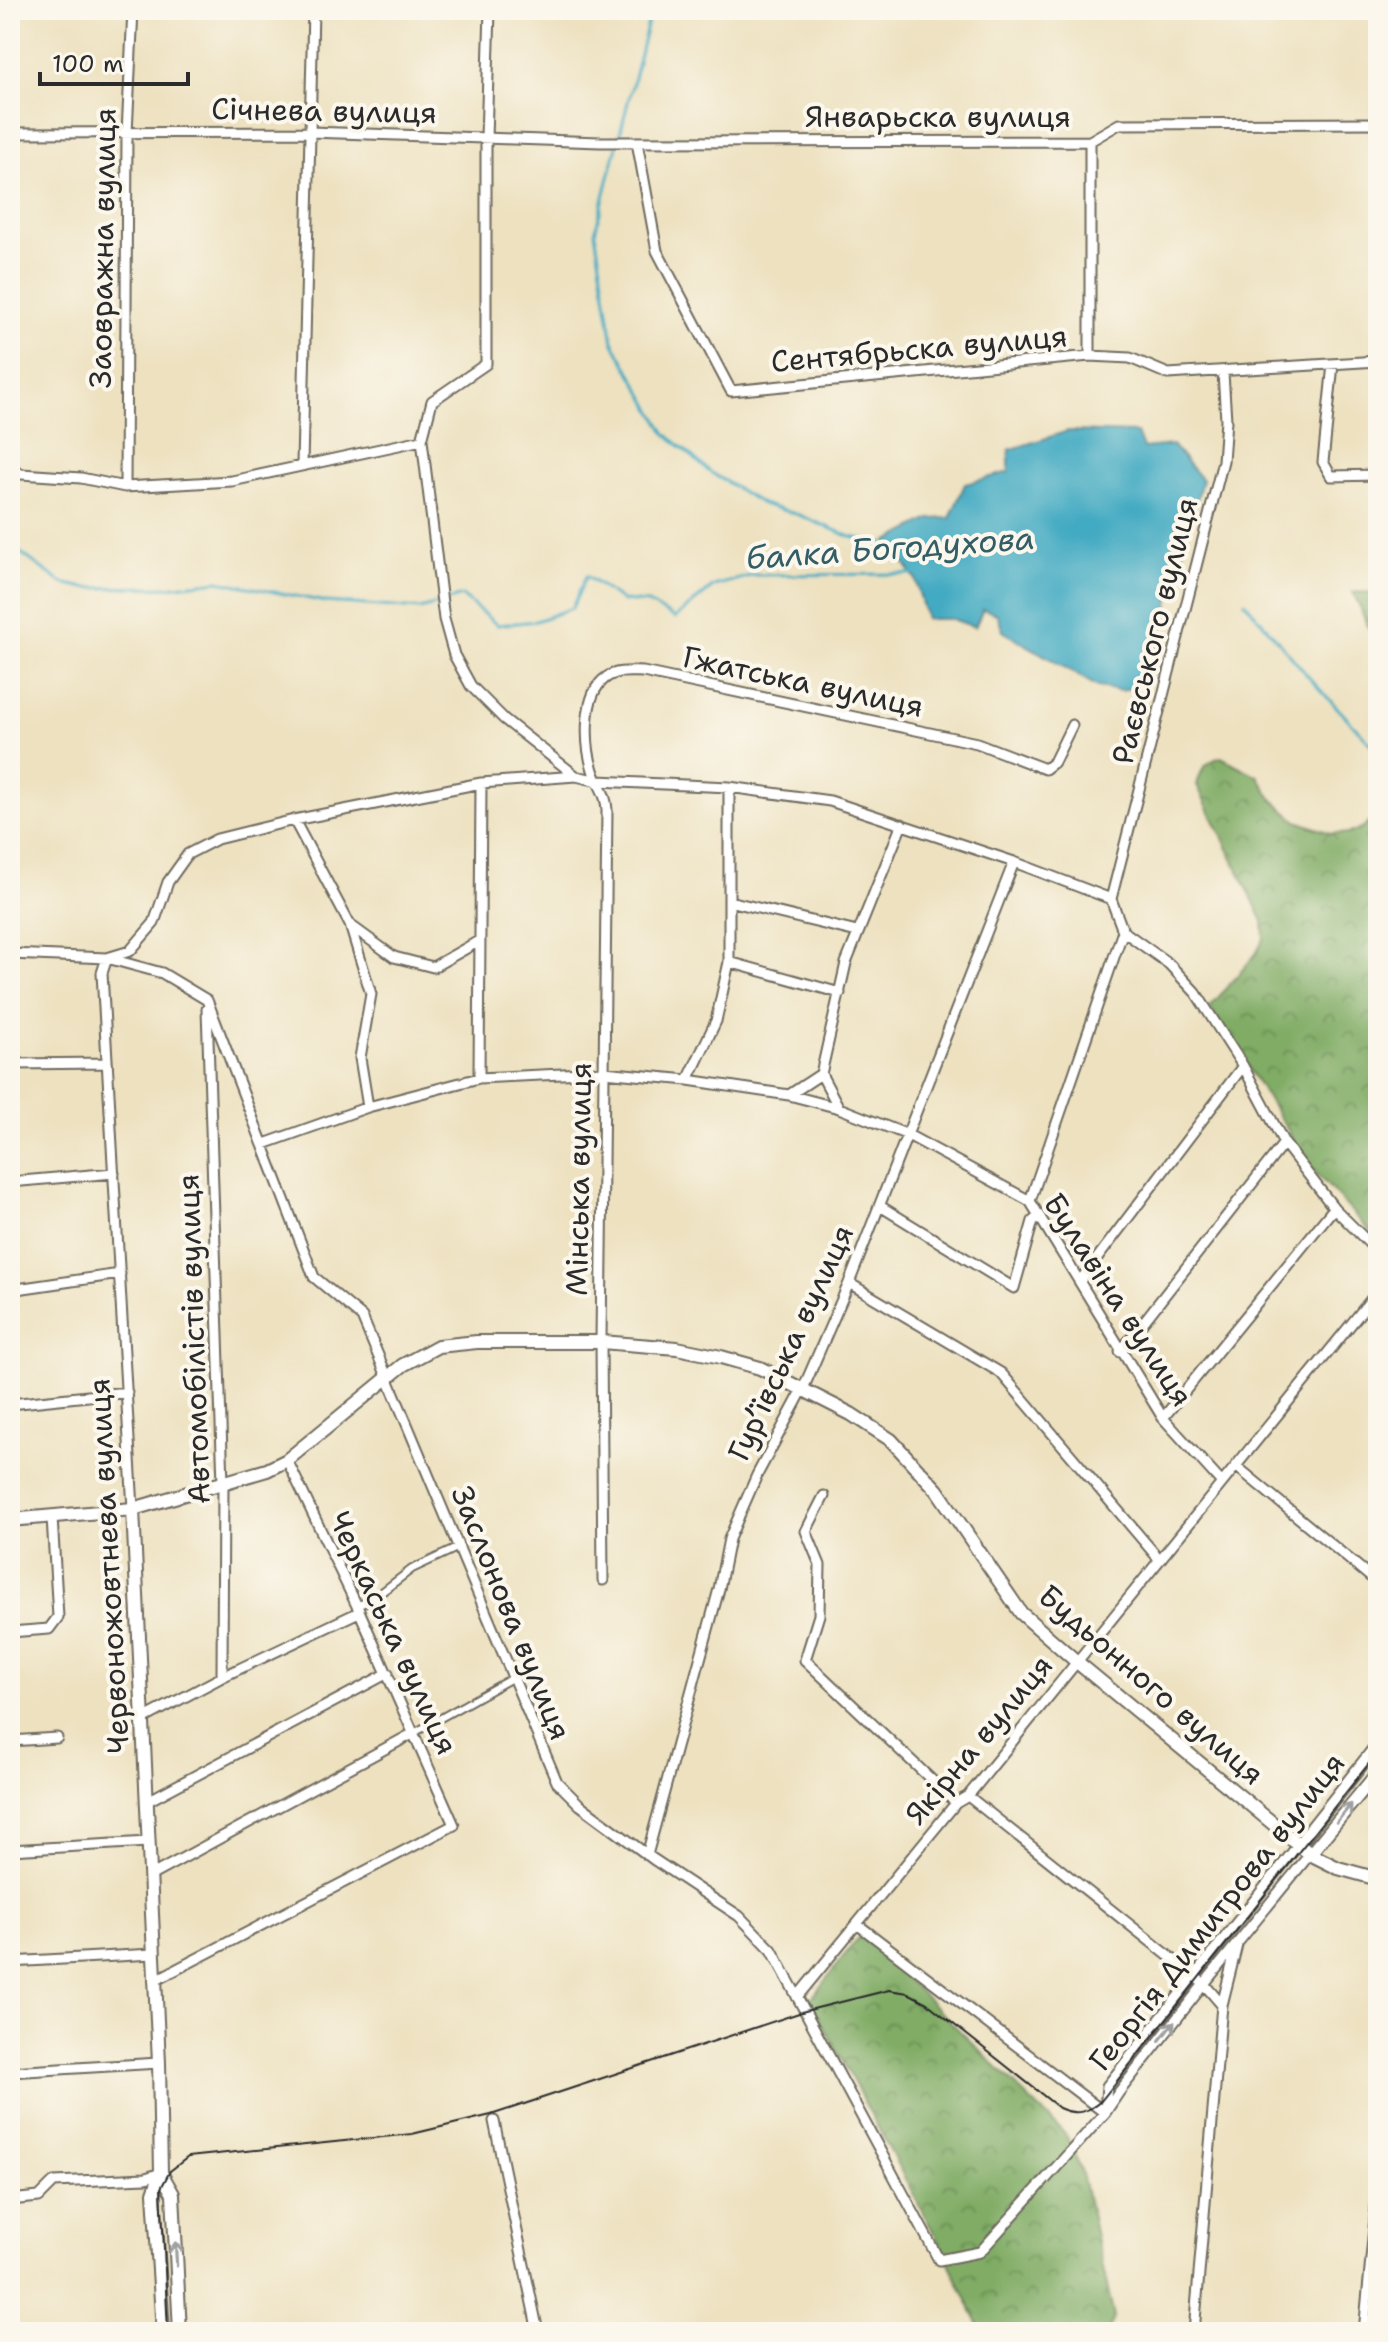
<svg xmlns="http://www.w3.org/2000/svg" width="1388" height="2342" viewBox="0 0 1388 2342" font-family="'Shantell Sans',sans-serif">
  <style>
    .forest { fill: url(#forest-crowns); stroke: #566c48; stroke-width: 2 }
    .water { fill: #42aac2; stroke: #366a76; stroke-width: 2 }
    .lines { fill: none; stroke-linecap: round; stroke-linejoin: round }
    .stream { stroke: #42aac2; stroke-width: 3 }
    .pedestrian-casing { stroke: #6f6b5f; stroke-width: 10 }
    .minor-casing { stroke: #6f6b5f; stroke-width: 13 }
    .tertiary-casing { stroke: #6f6b5f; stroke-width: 15 }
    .secondary-casing { stroke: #6f6b5f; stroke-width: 16 }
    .pedestrian { stroke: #fff; stroke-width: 6 }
    .minor { stroke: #fff; stroke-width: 9 }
    .tertiary { stroke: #fff; stroke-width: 11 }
    .secondary { stroke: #fff; stroke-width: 12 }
    .tram { stroke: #2b2b2b; stroke-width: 2 }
    .oneway { stroke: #a0a0a0 }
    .labels { text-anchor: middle; stroke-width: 8; stroke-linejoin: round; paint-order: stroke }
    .street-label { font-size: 30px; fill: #2b2b2b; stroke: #fbf7ec }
    .water-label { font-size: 32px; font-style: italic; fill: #345e67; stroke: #fbf7ec }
  </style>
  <defs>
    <pattern id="forest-crowns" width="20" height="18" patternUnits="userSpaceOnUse" patternTransform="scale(2)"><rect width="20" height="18" fill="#80ac65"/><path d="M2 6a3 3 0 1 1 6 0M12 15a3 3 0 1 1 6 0" fill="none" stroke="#698c53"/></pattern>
  </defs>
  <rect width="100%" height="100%" fill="#fbf7ec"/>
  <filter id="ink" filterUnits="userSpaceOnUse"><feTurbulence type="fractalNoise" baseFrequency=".0125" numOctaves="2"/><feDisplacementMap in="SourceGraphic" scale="16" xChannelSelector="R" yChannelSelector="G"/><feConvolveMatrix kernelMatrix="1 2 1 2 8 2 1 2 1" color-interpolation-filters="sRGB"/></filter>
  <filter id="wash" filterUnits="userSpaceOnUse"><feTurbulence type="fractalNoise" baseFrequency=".006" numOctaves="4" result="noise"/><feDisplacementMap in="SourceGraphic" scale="32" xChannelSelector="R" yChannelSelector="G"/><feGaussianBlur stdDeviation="1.8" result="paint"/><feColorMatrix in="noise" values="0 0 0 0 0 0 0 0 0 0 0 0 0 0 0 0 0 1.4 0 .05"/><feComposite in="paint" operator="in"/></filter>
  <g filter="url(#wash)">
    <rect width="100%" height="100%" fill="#ede1c0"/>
    <path class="forest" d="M1353,592L1378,593V649Z
      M1221,757L1258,776L1273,800L1297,821L1330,833L1348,834L1362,828L1378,815V1240L1312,1169L1210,1007L1256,954L1264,938L1263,921L1197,785C1201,769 1206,762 1221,757Z
      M861,1934L1066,2135L1081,2169L1114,2317L1108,2332H982L944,2252L810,2000Z"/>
    <path class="water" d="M1068,431L1137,433L1143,448L1172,445L1202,480L1148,683L1122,691L1098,687L1003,631L997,614L983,609L975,627L952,619H926L915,578L888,541L930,519L950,518L965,484L1009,472V450Z"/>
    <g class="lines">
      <path class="stream" d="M619,138L651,10
        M617,146L595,232L613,342L666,434L710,472L762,504L799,515L851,537L893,545
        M10,545L62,583L85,588L167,587L218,581L326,602L420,609L438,604
        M445,601L462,596L497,625L536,621L572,608L586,576L622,601L648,603L675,618L714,586L754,575L915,574
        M1245,602L1313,682L1378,751"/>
    </g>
  </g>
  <g filter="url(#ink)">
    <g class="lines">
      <defs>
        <path id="pedestrian" d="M357,1606L374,1598L412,1569L459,1547
          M414,1733L512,1678"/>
        <path id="minor" d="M490,10L486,138V364L432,401L422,440L444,619L454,655L471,686L504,719L576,776
          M10,133L310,132L600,142L1090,141L1119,124L1378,123
          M637,142L657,251L731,391L1090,356L1130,358L1168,374L1378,361
          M1090,356V141
          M1333,364L1323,462L1331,476L1378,475
          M302,465L313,10
          M10,467L21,474L81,478L125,487L232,481L422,440
          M125,487L127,133L133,10
          M294,820L350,925L371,994L360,1058L368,1107
          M1111,899L1223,461L1226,420L1223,373
          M1111,899L1123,931L1169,964L1196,993L1243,1066L1284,1143L1334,1208L1378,1252
          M729,901L857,932
          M350,925L394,957L433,967L479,941
          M10,954L107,958L162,973L207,1000L314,1277L362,1317L557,1782L580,1805L653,1859L739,1916L772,1950L939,2260L980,2252L1105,2113L1119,2092L1204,1984L1310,1854
          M107,958L130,951L154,923L168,882L188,854L217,839L294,820L481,783L576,776L598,781L729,787L830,801L1014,862L1111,899
          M107,958L102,973L133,1509
          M729,962L840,993
          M207,1009L223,1483L222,1677
          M10,1064L107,1063
          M479,1078L481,783
          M688,1080L716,1021L729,962V787
          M789,1095L821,1074
          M839,1108L821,1074L846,963L902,824
          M264,1144L368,1107L479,1078L604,1072L688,1080L789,1095L839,1108L908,1135L1030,1201L1163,1418L1222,1483
          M10,1182L114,1173
          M1030,1201L1123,931
          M880,1206L1014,1288L1033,1221L1038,1217
          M1080,1281L1243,1066
          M849,1283L1001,1373L1159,1559
          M10,1290L120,1274
          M1120,1352L1284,1143
          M10,1404L127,1392
          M1163,1418L1334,1208
          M1236,1466L1378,1583
          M824,1496L806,1531L820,1565L819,1615L805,1660L956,1803
          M603,1580L601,1342L607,810C606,792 598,786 593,770C585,745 582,693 607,677C617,670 631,672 643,672L977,743L1045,769L1054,762L1072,725
          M10,1632L49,1629L58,1617L52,1517
          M143,1719L222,1677L359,1612
          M10,1741L57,1738
          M968,1796L1204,1984L1222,2005
          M146,1802L388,1673
          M10,1850L148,1842
          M647,1855L719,1589L729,1539L757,1475L803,1389L849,1283L1014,862
          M150,1876L414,1733
          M857,1924L1105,2113
          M10,1962L153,1954
          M154,1981L454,1825L357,1606L287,1460
          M797,1997L956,1803L968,1796L1378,1291
          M10,2072L159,2063
          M1105,2110L1107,2086L1299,1844
          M494,2121L538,2332
          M10,2200L39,2197L54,2182L146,2178L161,2173
          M1194,2332L1222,2005L1237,1945
          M1364,2332L1378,2186"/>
        <path id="tertiary" d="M1299,1844L1378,1744
          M1310,1854L1378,1772"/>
        <path id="secondary" d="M133,1509L159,2063L161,2173L154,2193L163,2332
          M10,1520L133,1509L267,1470L287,1460L403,1365L438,1346L477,1342H601L677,1348L721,1357L760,1368L851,1414L891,1440L937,1490L1021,1613L1077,1662L1310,1854L1338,1868L1378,1879
          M161,2173L173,2194L180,2332"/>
      </defs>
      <use href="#pedestrian" class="pedestrian-casing"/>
      <use href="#minor" class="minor-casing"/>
      <use href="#tertiary" class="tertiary-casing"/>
      <use href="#secondary" class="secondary-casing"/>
      <use href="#pedestrian" class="pedestrian"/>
      <use href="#minor" class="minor"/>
      <use href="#tertiary" class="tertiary"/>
      <use href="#secondary" class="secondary"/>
      <path class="tram" d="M168,2332L161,2188L170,2171L188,2157L412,2134L491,2115L805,2011L889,1990L908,1993L927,2003L1059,2108C1076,2116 1088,2112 1101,2101L1378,1752"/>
    </g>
    <defs><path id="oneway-shaft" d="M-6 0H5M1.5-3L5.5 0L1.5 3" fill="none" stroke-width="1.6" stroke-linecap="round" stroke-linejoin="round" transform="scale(2)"/></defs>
    <g class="oneway">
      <use href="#oneway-shaft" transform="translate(1344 1813) rotate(-51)"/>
      <use href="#oneway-shaft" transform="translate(1167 2031) rotate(-52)"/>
      <use href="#oneway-shaft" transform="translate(176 2254) rotate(-93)"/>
    </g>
  </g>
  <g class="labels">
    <g class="street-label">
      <text transform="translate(324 111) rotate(1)" y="10">Січнева вулиця</text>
      <text x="938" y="127">Январьска вулиця</text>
      <text transform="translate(103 248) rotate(-89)" y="10">Заовражна вулиця</text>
      <text transform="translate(919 349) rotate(-5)" y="10">Сентябрьска вулиця</text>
      <text transform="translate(1155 631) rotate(-76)" y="10">Раєвського вулиця</text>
      <text transform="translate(803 682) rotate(12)" y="10">Гжатська вулиця</text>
      <text transform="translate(579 1179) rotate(-89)" y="10">Мінська вулиця</text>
      <text transform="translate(1118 1300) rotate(57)" y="10">Булавіна вулиця</text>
      <text transform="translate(194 1339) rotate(-92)" y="10">Автомобілістів вулиця</text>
      <text transform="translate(791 1343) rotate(-65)" y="10">Гур’ївська вулиця</text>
      <text transform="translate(109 1566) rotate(-93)" y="10">Червоножовтнева вулиця</text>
      <text transform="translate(511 1613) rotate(68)" y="10">Заслонова вулиця</text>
      <text transform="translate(393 1633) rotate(65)" y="10">Черкаська вулиця</text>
      <text transform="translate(1151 1685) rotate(41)" y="10">Будьонного вулиця</text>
      <text transform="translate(979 1740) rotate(-50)" y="10">Якірна вулиця</text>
      <text transform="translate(1217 1912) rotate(-52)" y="10">Георгія Димитрова вулиця</text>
    </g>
    <g class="water-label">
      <text transform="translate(890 548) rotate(-4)" y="11">балка Богодухова</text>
    </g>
  </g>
  <rect width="1388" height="2342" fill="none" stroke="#fbf7ec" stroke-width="40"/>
  <path d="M40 72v12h148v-12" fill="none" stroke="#2b2b2b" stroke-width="4"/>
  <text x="52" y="72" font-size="24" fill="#2b2b2b" stroke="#fbf7ec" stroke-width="6" paint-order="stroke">100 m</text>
</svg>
